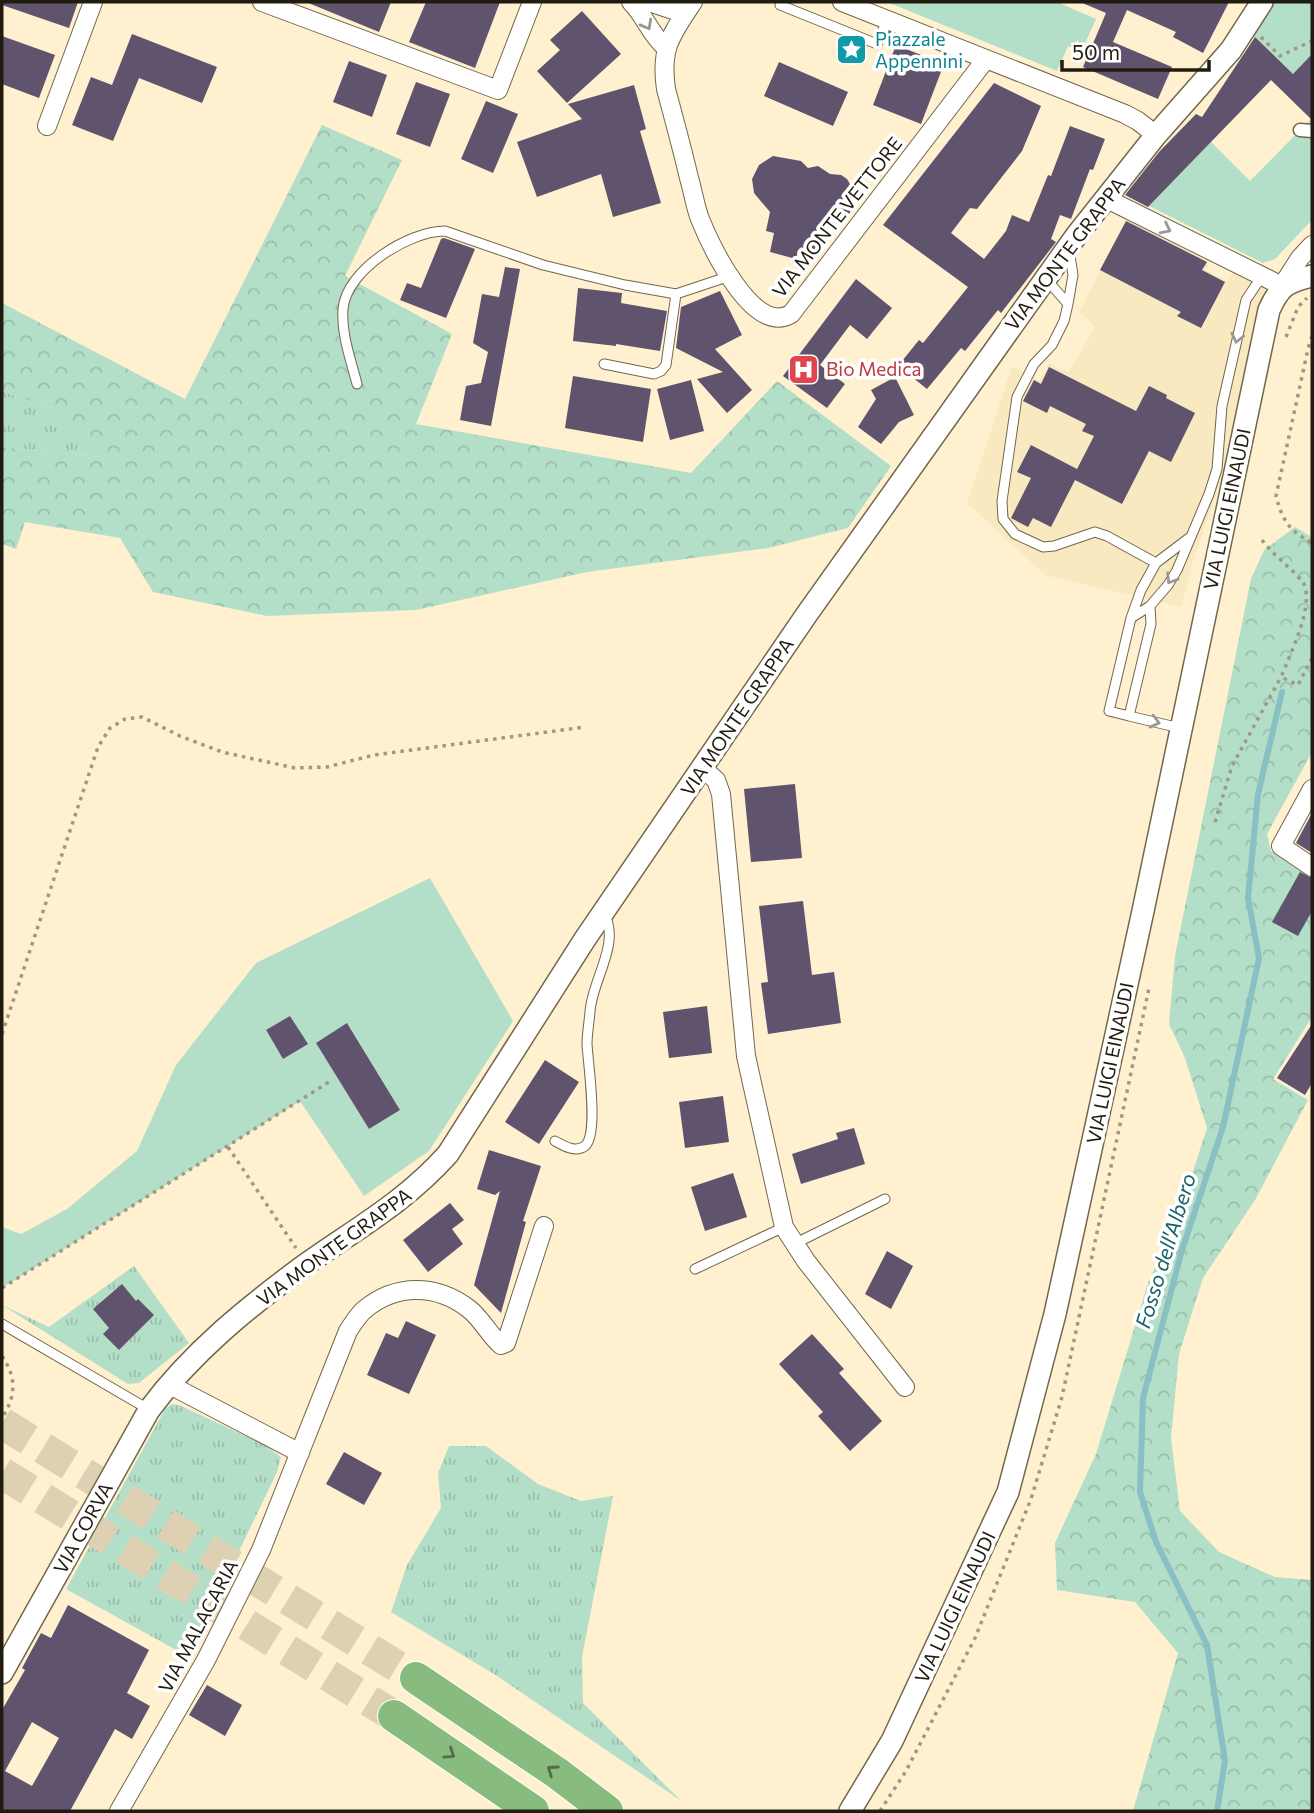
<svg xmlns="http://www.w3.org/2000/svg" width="1314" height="1813" viewBox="0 0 1314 1813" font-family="Commissioner,sans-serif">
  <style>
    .built { fill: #f9e9c0 }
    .grass { fill: url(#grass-tufts) }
    .forest { fill: url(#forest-crowns) }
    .green { fill: #b3dec7; fill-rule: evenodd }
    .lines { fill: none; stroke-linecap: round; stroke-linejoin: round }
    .stream { stroke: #89c0c4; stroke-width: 6 }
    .building { fill: #5f536e; fill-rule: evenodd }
    .motorway-tunnel { stroke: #ded1b3; stroke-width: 32; stroke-dasharray: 32 16; stroke-linecap: butt }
    .service-casing { stroke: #73674a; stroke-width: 11 }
    .pedestrian-casing { stroke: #73674a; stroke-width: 15 }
    .minor-casing { stroke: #73674a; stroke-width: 20 }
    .tertiary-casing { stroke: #73674a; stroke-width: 24 }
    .motorway-casing { stroke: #fff; stroke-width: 34 }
    .path { stroke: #a29880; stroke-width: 3.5; stroke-dasharray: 3.5 5; stroke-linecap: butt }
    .service { stroke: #fff; stroke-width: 9 }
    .pedestrian { stroke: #fff; stroke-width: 12 }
    .minor { stroke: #fff; stroke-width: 18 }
    .tertiary { stroke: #fff; stroke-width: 21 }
    .motorway { stroke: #88bc7f; stroke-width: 32 }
    .oneway { stroke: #9b9993 }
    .oneway2 { stroke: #546c48 }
    .labels { text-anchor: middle; stroke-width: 7; stroke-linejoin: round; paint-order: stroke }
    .culture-label { font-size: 19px; fill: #0d838f; stroke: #fff; text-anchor: start }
    .street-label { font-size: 19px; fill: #211c10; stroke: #fff }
    .health-label { font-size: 19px; fill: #be3a42; stroke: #fff; text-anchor: start }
    .water-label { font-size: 21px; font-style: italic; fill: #176267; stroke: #fff }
  </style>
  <defs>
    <pattern id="grass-tufts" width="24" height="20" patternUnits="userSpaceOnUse" patternTransform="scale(1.75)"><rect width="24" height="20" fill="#b3dec7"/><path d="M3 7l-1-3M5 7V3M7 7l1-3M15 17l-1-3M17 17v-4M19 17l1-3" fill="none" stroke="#9abeaa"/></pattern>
    <pattern id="forest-crowns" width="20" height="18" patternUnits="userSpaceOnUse" patternTransform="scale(1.75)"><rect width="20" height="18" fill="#b3dec7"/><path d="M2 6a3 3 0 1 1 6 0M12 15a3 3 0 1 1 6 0" fill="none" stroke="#9abeaa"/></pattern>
  </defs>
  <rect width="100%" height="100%" fill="#fff1d0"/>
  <path class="built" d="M1127,219L1210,261L1206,270L1227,281L1234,271L1265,289L1223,476L1194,558L1181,607L1045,575L967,503L1012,366L1039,381L1049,363L1069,372L1095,327L1079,312Z"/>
  <path class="grass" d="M2,391L54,409L100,457L2,447Z
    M134,1266L189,1343L139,1383L128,1384L2,1305L49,1327Z
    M172,1404L179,1405L263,1444L281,1457L277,1472L243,1543L187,1656L66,1589L165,1409Z
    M449,1446H486L538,1484L581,1501L613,1496L582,1657L583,1703L680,1800L494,1674L391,1612L407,1565L441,1508L438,1473Z"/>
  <path class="forest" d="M322,125L402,160L345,276L452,334L416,424L691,473L777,381L891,466L848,528L768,548L587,572L416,610L267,616L153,592L120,538L25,522L16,549L2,544V447L100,457L54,409L2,391V303L185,399Z
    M1295,527L1312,537V752L1267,834L1271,851L1312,878V1017L1273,1079L1308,1100L1255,1200L1203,1278L1179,1354L1171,1438L1180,1511L1219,1552L1275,1577L1312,1580V1811H1133L1178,1653L1135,1602L1057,1590L1055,1543L1096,1454L1148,1283L1182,1205L1207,1128L1185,1058L1169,1024L1175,956L1251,579L1264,550Z"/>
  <path class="green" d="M887,2H1057L1096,19L1081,52L1068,46L1057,71Z
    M1274,2H1312V54L1293,74L1254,36Z
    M1311,119L1312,220L1275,259L1263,263L1149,206L1211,142L1250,181Z
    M430,878L513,1021L429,1151L364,1196L300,1101L2,1288V1227L21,1234L67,1209L137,1151L176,1065L256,963ZM290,1016L307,1044L283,1059L266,1031ZM348,1024L400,1110L369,1129L316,1043Z"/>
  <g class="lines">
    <path class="stream" d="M1217,1811L1225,1761L1207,1645L1156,1542L1140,1492L1143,1398L1182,1250L1223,1127L1259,958L1248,898L1258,794L1282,692"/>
  </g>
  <path class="building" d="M2,2H78L69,28L2,5Z
    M306,2H391L379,32Z
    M426,2H500L475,68L409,42Z
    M1080,2H1229L1203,53L1173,37L1176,32L1127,10L1113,42L1172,67L1158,99L1083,67L1106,13Z
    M582,11L621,54L567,103L537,71L560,50L550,40Z
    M132,34L217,67L202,103L139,78L113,141L72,125L91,77L112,85Z
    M2,36L55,55L39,98L2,84Z
    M1255,37L1293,74L1312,54V120L1271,80L1148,207L1125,195L1159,152L1196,114L1202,117Z
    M896,45L944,64L921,124L873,105Z
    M349,61L387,75L372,117L333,102Z
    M779,62L848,92L833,126L764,96Z
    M416,82L450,94L430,147L396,134Z
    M994,83L1041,106L1022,151L977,209L970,208L951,233L984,259L1006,231L1012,215L1029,222L1048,175L1051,176L1070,126L1105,139L1093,170L1090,169L1071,219L1060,215L1051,239L1056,242L1001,313L998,310L965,351L961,348L927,389L898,366L919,340L923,343L968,287L883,225Z
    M634,85L646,129L640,131L661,203L613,217L601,174L537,197L517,142L582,119L568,104Z
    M486,101L518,114L493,173L461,159Z
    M773,156L801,161L808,168L818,166L830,174L841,175L847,179L854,191V205L848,216L835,223L820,224L814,254L798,250L796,259L770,252L774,233L766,231L770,212L754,193L752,179L759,165Z
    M1126,221L1207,262L1202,270L1225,282L1201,328L1177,316L1181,312L1100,270Z
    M444,238L475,249L446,318L400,300L407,283L421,288L441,239Z
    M505,267L520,269L491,426L460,420L466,386L481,383L488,352L473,343L482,294L499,297Z
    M856,279L892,308L867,339L850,325L820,365L845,384L827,408L783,376Z
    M578,288L622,293L621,303L667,311L660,351L616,344V346L573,341Z
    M720,291L742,335L715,349L752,390L727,413L697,379L723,372L676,348L681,307Z
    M1049,367L1136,411L1149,386L1167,395L1166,398L1195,413L1171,462L1149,451L1122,504L1075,480L1051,527L1033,518L1028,527L1011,518L1031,478L1017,472L1031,445L1077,469L1094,436L1082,431L1086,424L1050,406L1047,413L1023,401L1034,380L1041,384Z
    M573,376L651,389L643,442L565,428Z
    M895,377L914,415L899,422L881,444L858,427L876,399L871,390Z
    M691,380L704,431L670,440L657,389Z
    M795,784L802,858L751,862L744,789Z
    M1312,813V853L1296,843Z
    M1300,872L1312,878V911L1298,936L1272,922Z
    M803,901L812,975L834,972L841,1023L768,1034L761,983L768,982L759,906Z
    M707,1006L712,1053L669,1058L663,1012Z
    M290,1016L308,1044L283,1059L266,1030Z
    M347,1023L400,1110L369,1129L316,1043Z
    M1312,1024V1083L1305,1095L1277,1078Z
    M545,1060L579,1082L539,1144L505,1122Z
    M723,1096L729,1142L685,1148L679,1102Z
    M854,1128L865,1164L801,1184L792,1154L838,1139L836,1133Z
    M489,1150L541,1166L523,1221L526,1222L501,1313L474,1285L500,1191L495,1195L477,1189Z
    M733,1173L747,1217L705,1231L691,1187Z
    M450,1203L464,1220L452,1229L463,1244L428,1272L403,1240Z
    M887,1251L913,1266L891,1309L865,1294Z
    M122,1284L136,1301L138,1299L154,1315L119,1350L103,1334L109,1328L93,1309Z
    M406,1321L436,1335L409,1394L367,1375L386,1333L398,1338Z
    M812,1334L844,1369L839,1373L882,1421L850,1451L818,1416L823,1412L779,1364Z
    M344,1452L382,1473L364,1505L326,1484Z
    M68,1605L149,1650L127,1693L150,1706L132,1739L115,1729L70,1811H2V1710L25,1670L22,1668L41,1633L51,1638ZM32,1722L59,1738L32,1786L5,1771Z
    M207,1685L242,1705L225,1736L189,1715Z"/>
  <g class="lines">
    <path class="motorway-tunnel" d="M2,1423L416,1678
      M2,1473L394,1716"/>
    <defs>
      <path id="service" d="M782,2L780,5L877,44L887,20
        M1047,280L1068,304L1073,275L1069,250
        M1068,304L1064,321L1052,345L1034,364L1017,397L1002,501L1003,519L1015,534L1043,547L1054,546L1095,532L1107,536L1156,563
        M604,364L654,374L661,371L666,365L676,294L730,276
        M357,384C351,360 341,334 343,309C346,270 409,231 445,231L543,265L625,285L676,294
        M1150,606L1151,624L1129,716L1109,711L1131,618L1150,606L1168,585L1177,570L1209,494L1217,469L1222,406L1246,300L1262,276
        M1131,618L1141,590L1156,563L1189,538
        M1129,716L1180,728
        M555,1141C564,1146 575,1153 585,1146C599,1134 588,1064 587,1044C587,1034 589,1023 590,1012C592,979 621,945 604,913
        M794,1244L885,1199
        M695,1269L784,1227
        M2,1324L148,1409"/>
      <path id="pedestrian" d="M1300,130L1312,131"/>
      <path id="minor" d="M262,2L498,90L532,2
        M631,2C645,16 650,34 665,47
        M649,2L685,14
        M693,2C671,35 660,48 666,89C674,119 682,148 689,178C693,191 695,206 700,219C711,246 753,336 791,314L986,59
        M842,2L1125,114L1138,121L1156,135
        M47,126L93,2
        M1105,198L1282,286L1300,258L1312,245
        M702,768L716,780L721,794L746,1056L784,1227L806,1261L905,1387
        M1312,789L1281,846L1312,867
        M168,1384L300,1453
        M119,1811L206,1660L261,1550L348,1331C353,1324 358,1315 364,1310C396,1283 437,1284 469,1309C482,1319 489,1335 501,1345L506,1343L508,1337L544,1226"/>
      <path id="tertiary" d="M2,1673L149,1410C192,1352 248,1307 305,1265C357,1228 404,1203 448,1154L585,939L807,614L1076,236L1156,135L1231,50L1262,2
        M850,1811L892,1741L1008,1492L1055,1314L1143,911L1269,310C1280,286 1286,282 1312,276"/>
      <path id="motorway" d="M416,1678L557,1773L607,1811
        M394,1716L533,1811"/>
    </defs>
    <use href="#service" class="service-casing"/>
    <use href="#pedestrian" class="pedestrian-casing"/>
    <use href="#minor" class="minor-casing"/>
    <use href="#tertiary" class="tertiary-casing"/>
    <use href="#motorway" class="motorway-casing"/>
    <path class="path" d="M1261,37L1280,56L1312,41
      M1312,336L1308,349L1276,496C1283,522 1289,530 1312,543
      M1286,337L1298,307L1307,298
      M1262,540C1274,556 1293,569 1304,584C1314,606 1290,655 1281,677L1298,685L1312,658
      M1215,822L1232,766L1281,677
      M2,1034L98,747L110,728L125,719L142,717L180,736L222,752L295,768L327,767L374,755L585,727
      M228,1147L296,1248
      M2,1288L329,1082
      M2,1356C17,1378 16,1396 2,1418
      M880,1811L906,1771L975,1638L1031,1499L1062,1397L1149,988"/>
    <use href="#service" class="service"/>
    <use href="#pedestrian" class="pedestrian"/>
    <use href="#minor" class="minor"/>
    <use href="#tertiary" class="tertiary"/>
    <use href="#motorway" class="motorway"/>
  </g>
  <defs><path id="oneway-chevron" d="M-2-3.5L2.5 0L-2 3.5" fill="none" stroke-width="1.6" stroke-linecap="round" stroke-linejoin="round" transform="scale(1.75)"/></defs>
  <g class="oneway">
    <use href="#oneway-chevron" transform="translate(647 25) rotate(61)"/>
    <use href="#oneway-chevron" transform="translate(1166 229) rotate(26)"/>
    <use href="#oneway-chevron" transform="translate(1237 338) rotate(103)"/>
    <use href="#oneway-chevron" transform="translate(1171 579) rotate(122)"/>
    <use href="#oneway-chevron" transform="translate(1155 722) rotate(14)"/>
  </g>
  <g class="oneway2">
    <use href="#oneway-chevron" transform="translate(450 1754) rotate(34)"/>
    <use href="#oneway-chevron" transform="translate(552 1770) rotate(-145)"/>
  </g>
  <defs>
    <symbol id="sight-square" viewBox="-11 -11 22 22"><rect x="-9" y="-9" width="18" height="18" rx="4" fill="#0f9aa8" stroke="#fff"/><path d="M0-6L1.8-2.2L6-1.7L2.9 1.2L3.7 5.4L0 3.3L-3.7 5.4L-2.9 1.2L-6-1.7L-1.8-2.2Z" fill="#fff"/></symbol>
    <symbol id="hospital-square" viewBox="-11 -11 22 22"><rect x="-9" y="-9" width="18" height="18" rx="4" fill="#e0444e" stroke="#fff"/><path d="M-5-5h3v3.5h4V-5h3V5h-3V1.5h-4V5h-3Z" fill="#fff"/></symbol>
  </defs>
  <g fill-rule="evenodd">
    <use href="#sight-square" x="834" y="32" width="35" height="35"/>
    <use href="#hospital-square" x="786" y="352" width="35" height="35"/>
  </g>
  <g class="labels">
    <g class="culture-label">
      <text x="875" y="46">Piazzale<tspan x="875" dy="22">Appennini</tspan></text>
    </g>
    <g class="street-label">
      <text transform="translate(837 217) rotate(-52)" y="7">VIA MONTE VETTORE</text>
      <text transform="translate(1065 254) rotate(-53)" y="7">VIA MONTE GRAPPA</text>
      <text transform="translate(1227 509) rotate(-78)" y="7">VIA LUIGI EINAUDI</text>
      <text transform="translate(737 717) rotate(-56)" y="7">VIA MONTE GRAPPA</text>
      <text transform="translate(1110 1063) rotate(-78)" y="7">VIA LUIGI EINAUDI</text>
      <text transform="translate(334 1247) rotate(-36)" y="7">VIA MONTE GRAPPA</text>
      <text transform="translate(83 1528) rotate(-61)" y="7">VIA CORVA</text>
      <text transform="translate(955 1607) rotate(-65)" y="7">VIA LUIGI EINAUDI</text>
      <text transform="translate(198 1626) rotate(-62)" y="7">VIA MALACARIA</text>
    </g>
    <g class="health-label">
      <text x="826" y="376">Bio Medica</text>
    </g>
    <g class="water-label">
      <text transform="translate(1166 1251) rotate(-73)" y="7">Fosso dell'Albero</text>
    </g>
  </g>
  <rect width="1314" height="1813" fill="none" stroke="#211c10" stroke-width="7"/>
  <path d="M1062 60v10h147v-10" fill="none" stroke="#211c10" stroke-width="3.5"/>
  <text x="1072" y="60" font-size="21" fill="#211c10" stroke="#ffffff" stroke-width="5" paint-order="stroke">50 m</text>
</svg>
